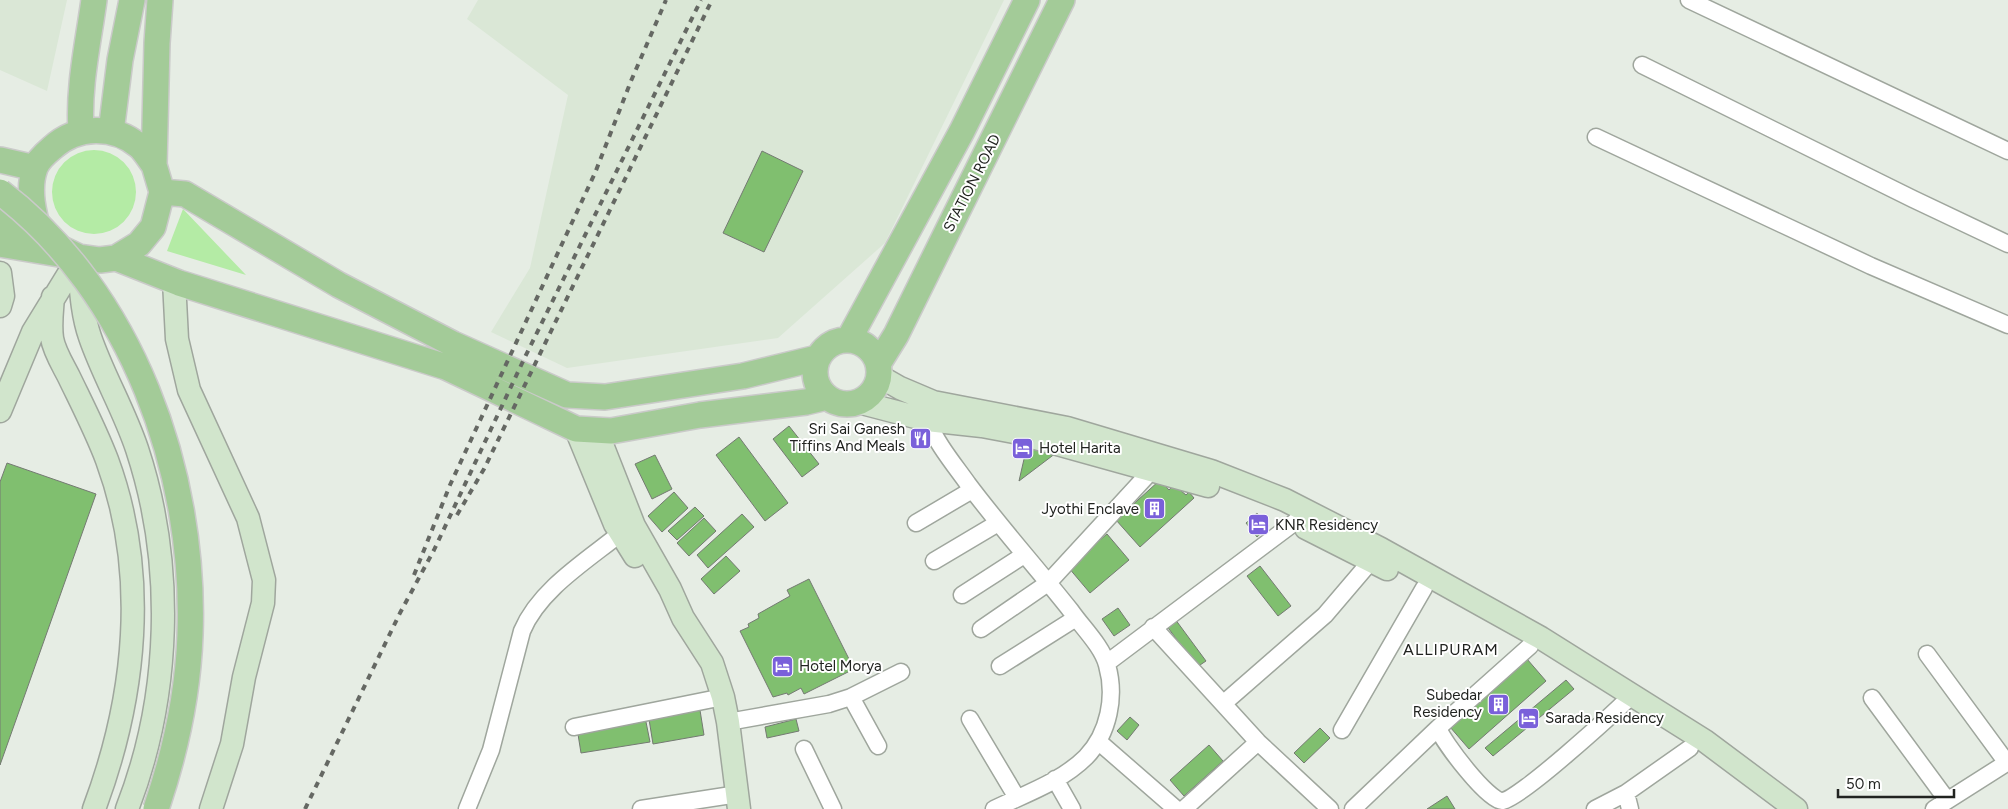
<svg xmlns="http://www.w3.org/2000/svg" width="2008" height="809" viewBox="0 0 2008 809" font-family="Figtree,sans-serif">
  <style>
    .built { fill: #dae7d6 }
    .green { fill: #b4eba5 }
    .building { fill: #80bf6f; stroke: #747a72 }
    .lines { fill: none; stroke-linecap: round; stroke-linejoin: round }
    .street-casing { stroke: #9fa69d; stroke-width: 19 }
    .secondary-casing { stroke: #9fa69d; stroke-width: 25 }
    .primary-casing { stroke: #cacac9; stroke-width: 28 }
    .street { stroke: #fff; stroke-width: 16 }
    .secondary { stroke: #d1e5cc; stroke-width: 22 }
    .primary { stroke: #a3cb98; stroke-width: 25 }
    .rail { stroke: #656863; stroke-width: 4; stroke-dasharray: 6 6; stroke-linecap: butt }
    .primary-bridge-casing { stroke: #cacac9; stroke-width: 28; stroke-linecap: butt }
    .primary-bridge { stroke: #a3cb98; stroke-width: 25 }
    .labels { text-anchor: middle; stroke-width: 4; stroke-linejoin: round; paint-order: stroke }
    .street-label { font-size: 15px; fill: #212320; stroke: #fff }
    .poi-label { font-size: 15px; fill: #212320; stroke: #fff; text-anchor: start }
    .neighbourhood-label { font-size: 16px; letter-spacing: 1px; fill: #212320; stroke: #fff }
  </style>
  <rect width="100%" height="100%" fill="#e6ede4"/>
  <path class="built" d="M0,0H67L47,91L0,70Z
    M478,0H1004L885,243L778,338L567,368L491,332L530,268L568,95L467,19Z"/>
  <path class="green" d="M52 192a42 42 0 1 1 84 0a42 42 0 1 1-84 0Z
    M183,209L246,275L167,251Z"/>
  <path class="building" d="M762,151L803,171L764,252L723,233Z
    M789,426L819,464L802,477L773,439Z
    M739,437L788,503L765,521L716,455Z
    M1027,446L1056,453L1019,481Z
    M655,455L672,489L652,499L635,464Z
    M7,463L96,494L0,765V482Z
    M1160,480L1169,490L1174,485L1186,495L1189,492L1194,498L1140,547L1116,520Z
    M674,492L688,508L662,532L648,516Z
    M695,507L704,516L677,540L668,531Z
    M1257,513L1269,526L1257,537L1246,523Z
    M742,514L754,527L708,568L697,555Z
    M704,518L716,531L689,556L677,543Z
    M1107,534L1129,560L1090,593L1068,567Z
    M726,556L740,571L714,594L701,579Z
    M1260,566L1291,606L1278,616L1247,576Z
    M809,579L854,669L804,694L801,688L788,695L787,693L773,697L740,631L749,627L748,624L759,618L758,614L790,596L787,590Z
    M1118,608L1130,625L1114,636L1102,619Z
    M1175,619L1206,661L1197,667L1166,625Z
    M1527,659L1546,681L1469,749L1450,727Z
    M1566,680L1574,689L1493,756L1485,748Z
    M699,704L704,735L653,744L648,713Z
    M645,717L650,742L581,753L577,728Z
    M1130,717L1139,725L1127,740L1117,731Z
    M796,719L799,731L767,738L765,727Z
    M1320,728L1330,738L1304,763L1294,753Z
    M1209,745L1223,761L1184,796L1170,780Z
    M1447,796L1455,809H1427Z"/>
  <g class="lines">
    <defs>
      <path id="street" d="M1689,0L2008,151
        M1642,65L1913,199L2008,244
        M1596,137L1871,266L2008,325
        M927,420C937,444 953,463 968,484C1001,528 1037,568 1071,611C1082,627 1102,646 1107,665C1116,696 1109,733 1086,757C1061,782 1025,794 994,809
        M916,523L972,490
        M934,561L998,523
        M962,595L1024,555
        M1153,627L1258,742L1330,809
        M981,629L1048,583L1152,470
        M1530,646L1438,728C1443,742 1488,801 1502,801C1518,801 1616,711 1632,695
        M1927,654L2007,763
        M1107,663L1295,522L1305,510
        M1000,666L1076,618
        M851,697L878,746
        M1872,698L1947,800
        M1224,703L1325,615L1371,561
        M970,719L1017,798
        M728,722L829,704L851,697L901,672
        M574,727L723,697
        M1342,730L1424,588
        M1099,742L1176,809
        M804,749L833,809
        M1055,779L1072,809
        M467,809L491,750L522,631C539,590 586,561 621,533
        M641,809L738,794
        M1184,809L1258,742
        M1353,809L1438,728
        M1595,809L1626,793
        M1630,809L1626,793L1690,748
        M1934,809L2008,762"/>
      <path id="secondary" d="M79,266C81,290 82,314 90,337C103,375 124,410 137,449C175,564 171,696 127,809
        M0,273L3,296L0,306
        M174,281L177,339L189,390L248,518L264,580L263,603L244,677L232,744L211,809
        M53,297C52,311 50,324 52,338C54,351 63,365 69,377C82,404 96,431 107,460C149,574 136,697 94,809
        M879,376L900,388L933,402L1067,428L1211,471L1285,500L1381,549L1541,638L1705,741L1796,809
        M858,402L927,420L982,426L1014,432L1208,486
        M0,411L33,332L79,257
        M576,429L615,524L635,556
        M597,432L634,526L670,589L683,618L712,663L723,697L728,722L739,809
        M1306,528L1387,569"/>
      <path id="primary" d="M81,131C78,87 88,44 94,0
        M111,132L120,60L132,0
        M0,160L35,168
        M162,192L185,194L339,285L453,344L567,395L605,397L743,376L817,358
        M0,219L79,257L100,260L116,258L139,244L153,227L162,192L154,165L157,43L160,0
        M40,237C34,215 27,190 35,168C38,160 46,153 52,148C77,125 114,125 139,146C145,151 149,159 154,165
        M0,244L59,254
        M116,258L179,283L446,367L576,429L611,431L700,415L806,402L827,397
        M849,339L962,131L1027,0
        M815 372a32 32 0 1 1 64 0a32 32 0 1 1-64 0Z
        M878,364L896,335L1062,0"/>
    </defs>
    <use href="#street" class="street-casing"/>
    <use href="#secondary" class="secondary-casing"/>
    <use href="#primary" class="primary-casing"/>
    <use href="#street" class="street"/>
    <use href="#secondary" class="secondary"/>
    <use href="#primary" class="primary"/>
    <path class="rail" d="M457,515L484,469L712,0
      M414,575L450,485L595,173L631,81L666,0
      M305,809L400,613L434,550L525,357L701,0"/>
    <defs>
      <path id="primary-bridge" d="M0,192C132,292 196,472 190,635C188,694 175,753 156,809"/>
    </defs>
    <use href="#primary-bridge" class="primary-bridge-casing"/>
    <use href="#primary-bridge" class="primary-bridge"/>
  </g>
  <defs>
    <symbol id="restaurant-square" viewBox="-11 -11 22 22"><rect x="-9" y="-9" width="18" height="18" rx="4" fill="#7a60da" stroke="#fff"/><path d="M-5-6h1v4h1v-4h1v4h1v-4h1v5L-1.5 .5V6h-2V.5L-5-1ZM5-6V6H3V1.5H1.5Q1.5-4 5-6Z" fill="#fff"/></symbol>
    <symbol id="hotel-square" viewBox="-11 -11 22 22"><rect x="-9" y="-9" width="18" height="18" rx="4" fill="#7a60da" stroke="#fff"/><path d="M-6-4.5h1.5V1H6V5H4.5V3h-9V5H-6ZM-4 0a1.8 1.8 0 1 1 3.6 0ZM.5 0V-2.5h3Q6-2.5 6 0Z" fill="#fff"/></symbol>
    <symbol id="building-square" viewBox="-11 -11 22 22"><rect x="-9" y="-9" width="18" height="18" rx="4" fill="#7a60da" stroke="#fff"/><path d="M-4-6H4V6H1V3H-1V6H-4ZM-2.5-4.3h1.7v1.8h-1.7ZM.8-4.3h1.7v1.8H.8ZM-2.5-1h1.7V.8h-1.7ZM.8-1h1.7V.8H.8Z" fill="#fff"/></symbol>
  </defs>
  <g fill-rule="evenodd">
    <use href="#restaurant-square" x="908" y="426" width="25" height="25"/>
    <use href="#hotel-square" x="1010" y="436" width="25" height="25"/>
    <use href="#building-square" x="1142" y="496" width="25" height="25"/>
    <use href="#hotel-square" x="1246" y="512" width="25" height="25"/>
    <use href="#hotel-square" x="770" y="654" width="25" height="25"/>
    <use href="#building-square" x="1486" y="692" width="25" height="25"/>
    <use href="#hotel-square" x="1516" y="706" width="25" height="25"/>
  </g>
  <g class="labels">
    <g class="street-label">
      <text transform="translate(972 183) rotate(-63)" y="5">STATION ROAD</text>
    </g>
    <g class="poi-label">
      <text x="905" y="434" text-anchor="end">Sri Sai Ganesh<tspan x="905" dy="17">Tiffins And Meals</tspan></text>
      <text x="1039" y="453">Hotel Harita</text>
      <text x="1139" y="514" text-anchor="end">Jyothi Enclave</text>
      <text x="1275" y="530">KNR Residency</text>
      <text x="799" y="671">Hotel Morya</text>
      <text x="1482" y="700" text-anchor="end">Subedar<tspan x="1482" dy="17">Residency</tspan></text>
      <text x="1545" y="723">Sarada Residency</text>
    </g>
    <g class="neighbourhood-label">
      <text x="1451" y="655">ALLIPURAM</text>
    </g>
  </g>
  <path d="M1838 789v8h116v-8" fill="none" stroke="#212320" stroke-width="2.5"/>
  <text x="1846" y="789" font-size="15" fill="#212320" stroke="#ffffff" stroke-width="4" paint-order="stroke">50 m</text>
</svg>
